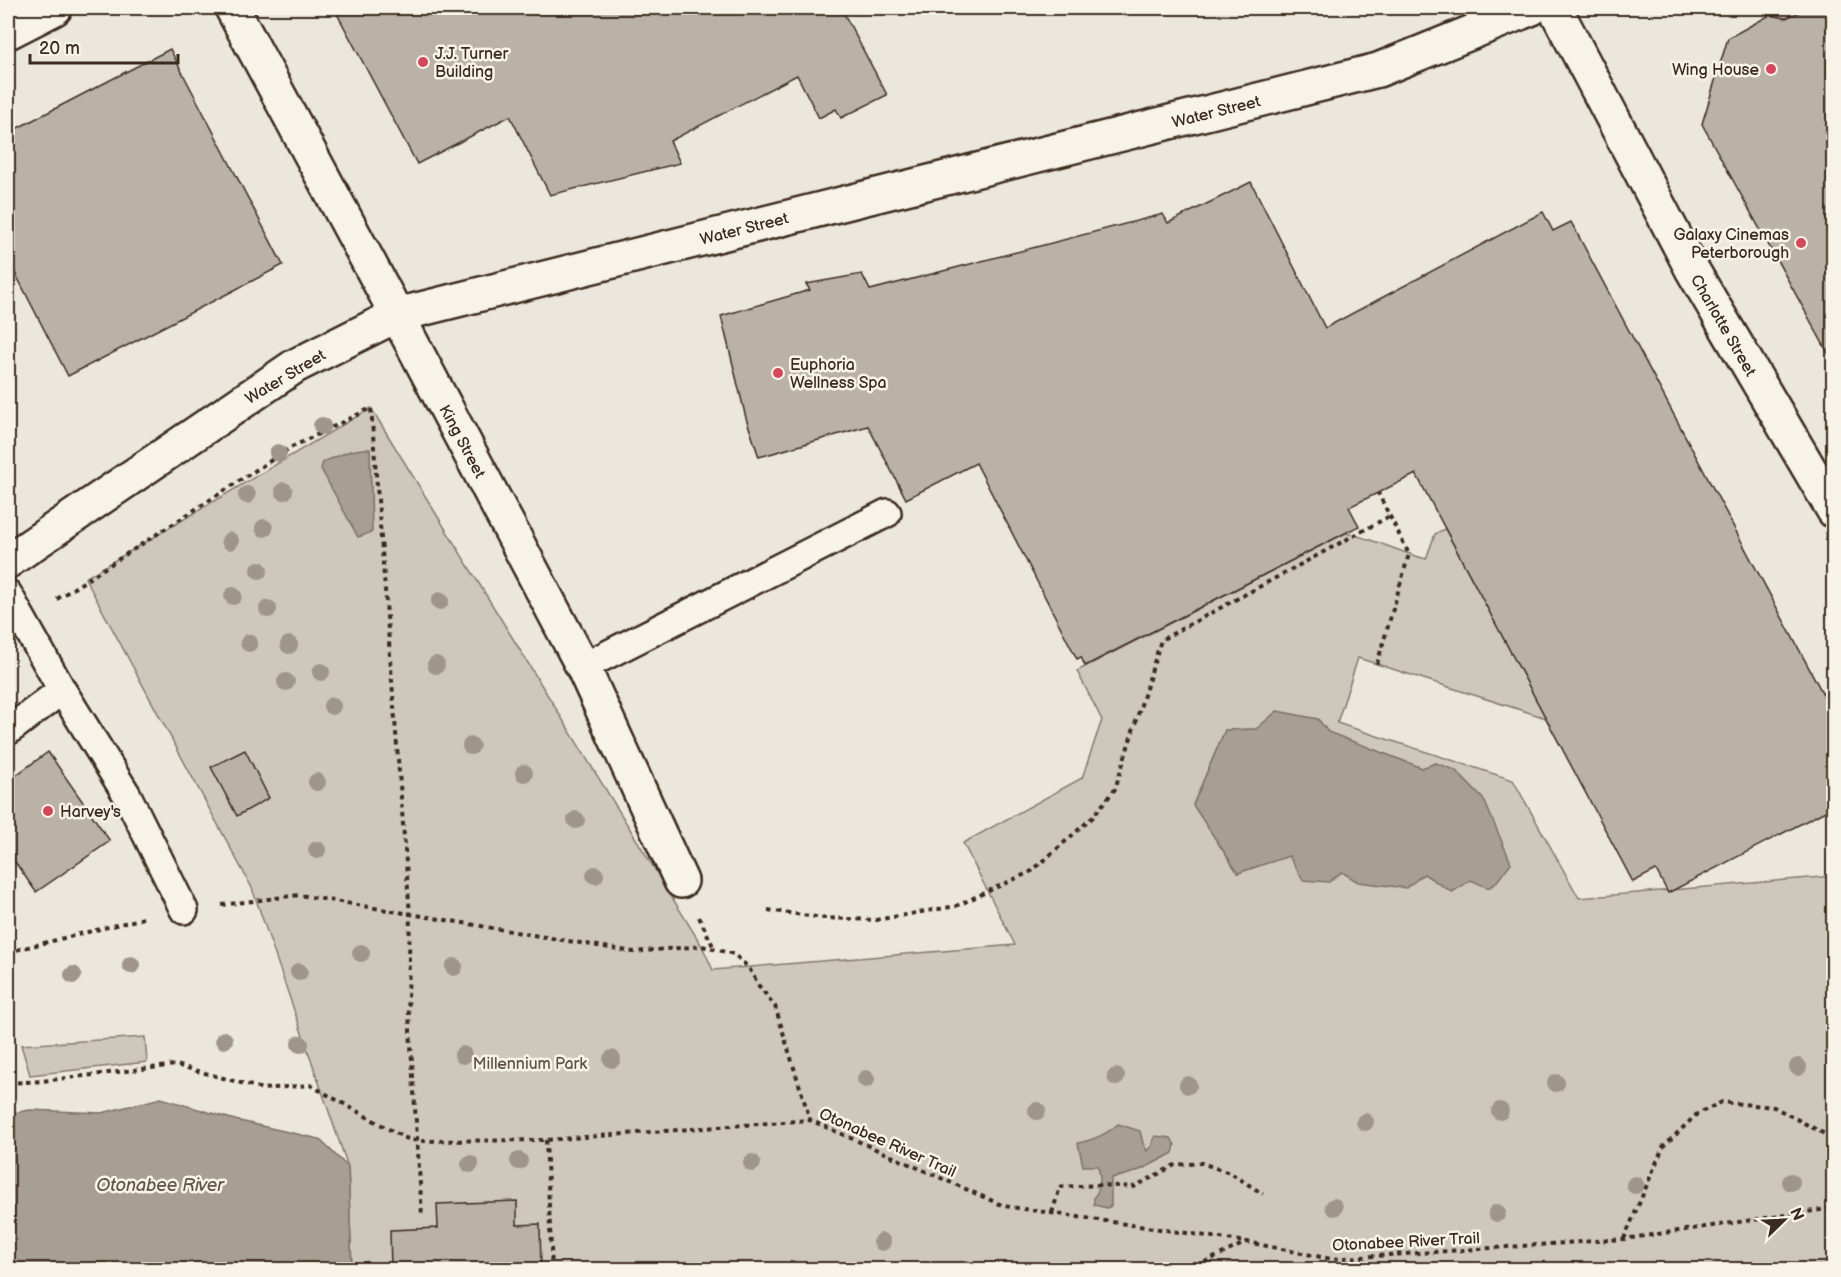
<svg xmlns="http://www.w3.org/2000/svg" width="1841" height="1277" viewBox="0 0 1841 1277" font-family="'Balsamiq Sans',sans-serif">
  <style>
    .green { fill: #cec8bc; stroke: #84796d; stroke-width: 1.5; fill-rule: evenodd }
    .water { fill: #a89f93; stroke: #7c7064; stroke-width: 1.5 }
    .building { fill: #bab2a7; stroke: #3b2a1e; stroke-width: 1.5 }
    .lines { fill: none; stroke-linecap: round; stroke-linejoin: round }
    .service-casing { stroke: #3b2a1e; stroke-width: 32 }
    .minor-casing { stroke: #3b2a1e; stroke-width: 38 }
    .tertiary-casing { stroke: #3b2a1e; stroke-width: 38 }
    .secondary-casing { stroke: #3b2a1e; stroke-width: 38 }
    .path { stroke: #3b2a1e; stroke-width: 4; stroke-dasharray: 4.5 4.5; stroke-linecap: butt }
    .service { stroke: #f7f3e8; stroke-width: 27 }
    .minor { stroke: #f7f3e8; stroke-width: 33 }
    .tertiary { stroke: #f7f3e8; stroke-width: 33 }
    .secondary { stroke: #f7f3e8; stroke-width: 33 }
    .tree { fill: #9f958a }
    .poi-dot { fill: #d1495b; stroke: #f7f3e8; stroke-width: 2 }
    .labels { text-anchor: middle; stroke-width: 5; stroke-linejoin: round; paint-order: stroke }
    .poi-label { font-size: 16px; fill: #3b2a1e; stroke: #f7f3e8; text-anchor: start }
    .street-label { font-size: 16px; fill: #3b2a1e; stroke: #f7f3e8 }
    .park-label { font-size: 16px; fill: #605246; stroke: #f7f3e8 }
    .water-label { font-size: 18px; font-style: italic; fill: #615347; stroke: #f7f3e8 }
  </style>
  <rect width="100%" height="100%" fill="#ece7dc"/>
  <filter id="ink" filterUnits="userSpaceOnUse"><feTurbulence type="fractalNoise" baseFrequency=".0167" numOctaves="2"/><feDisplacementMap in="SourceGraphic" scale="12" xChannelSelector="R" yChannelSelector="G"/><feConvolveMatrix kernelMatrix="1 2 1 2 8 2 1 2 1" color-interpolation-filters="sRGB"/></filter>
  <g filter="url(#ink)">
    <path class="green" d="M371,408L702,946L713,970L1015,945L963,843L1082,778L1102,720L1077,671L1346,533C1374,539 1399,552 1426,559L1435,534L1445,529L1546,718L1358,658L1337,723L1513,780L1579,898L1833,876V1269H352L348,1167L252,888L85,578ZM1256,729L1327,732L1422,768L1436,763L1238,873L1193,805L1225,730Z
      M145,1037L147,1062L30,1075L21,1045Z"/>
    <path class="water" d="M362,449H370L372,532L358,537L321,469L323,462L350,451Z
      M1277,711L1318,719L1328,732L1422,768L1436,763L1455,770L1484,800L1511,863L1495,884L1488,888L1471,880L1452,892L1424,874L1406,888L1358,882L1342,872L1329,882L1303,880L1289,856L1238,873L1193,805L1225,730L1256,729Z
      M161,1098L235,1120L319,1139L348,1167L352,1269H8V1114L30,1110L102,1113Z
      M1118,1124L1140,1131L1143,1143L1147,1151L1152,1145L1155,1136L1171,1138L1175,1145L1173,1153C1150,1165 1137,1174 1111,1178V1206L1107,1208L1094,1205V1197C1102,1188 1101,1177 1098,1166H1083L1078,1143C1091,1141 1109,1133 1118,1124Z"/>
    <path class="building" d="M334,8H841L887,95L841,118L836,109L819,118L797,75L670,141L680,163L550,195L510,116L417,164Z
      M1808,8H1833V362L1702,124L1728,38L1770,15L1786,18Z
      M170,49L283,265L68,376L8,259V133Z
      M1251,182L1325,328L1543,212L1553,231L1571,222L1833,713V807L1668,893L1656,870L1633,882L1416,474L1349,507L1359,526L1085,666L1081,657L1077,659L976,463L906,499L868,426L759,457L746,418L721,316L810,290L806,284L862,274L870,290L1163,214L1168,223Z
      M245,750L269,798L237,816L211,767Z
      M48,752L110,841L36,892L8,852V781Z
      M517,1201V1225L540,1224L541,1269H391L390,1230L438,1228L437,1204Z"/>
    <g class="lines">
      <defs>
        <path id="service" d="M8,594L62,690
          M583,667L887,513
          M8,731L62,690L127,795L184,910"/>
        <path id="minor" d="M232,8L397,315L583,667L681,881"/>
        <path id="tertiary" d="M1555,8L1693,271L1834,511"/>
        <path id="secondary" d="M8,32L55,8
          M8,561L295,366L397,315L1378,70L1532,8"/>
      </defs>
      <use href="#service" class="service-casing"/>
      <use href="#minor" class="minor-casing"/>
      <use href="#tertiary" class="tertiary-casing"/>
      <use href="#secondary" class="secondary-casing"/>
      <path class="path" d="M57,599L290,448L371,408L410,915L408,999L422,1215
        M1377,664L1409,554L1378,493
        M222,905L299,895L633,952L702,946L734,954L749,968L759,986L775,1006L810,1120
        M768,910L823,918L876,920L956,906L1032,871L1093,817L1115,789L1161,640L1390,516
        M699,917L714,948
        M8,952L144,918
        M8,1083L42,1081L176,1065L263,1089L310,1085L405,1138L418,1141L546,1140L810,1120L1004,1206L1247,1242L1331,1259L1624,1239L1834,1208
        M546,1140L552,1270
        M1052,1213L1060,1187L1100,1185L1134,1187L1175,1165L1202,1163L1232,1174L1263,1194
        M1624,1239L1663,1147L1697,1114L1722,1102L1774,1107L1834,1139
        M1188,1270L1247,1242"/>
      <use href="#service" class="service"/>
      <use href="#minor" class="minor"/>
      <use href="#tertiary" class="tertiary"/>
      <use href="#secondary" class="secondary"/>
    </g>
    <g class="tree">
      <circle cx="322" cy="426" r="9"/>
      <circle cx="278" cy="453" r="9"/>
      <circle cx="284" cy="491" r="9"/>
      <circle cx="247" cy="495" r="9"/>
      <circle cx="264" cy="528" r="9"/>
      <circle cx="230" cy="541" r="9"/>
      <circle cx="259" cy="570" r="9"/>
      <circle cx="233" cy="596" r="9"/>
      <circle cx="440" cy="601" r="9"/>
      <circle cx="268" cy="609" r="9"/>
      <circle cx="249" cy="643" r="9"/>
      <circle cx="289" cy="645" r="9"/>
      <circle cx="436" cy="665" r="9"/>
      <circle cx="321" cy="672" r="9"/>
      <circle cx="286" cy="682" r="9"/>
      <circle cx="332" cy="706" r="9"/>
      <circle cx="471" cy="746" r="9"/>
      <circle cx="524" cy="773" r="9"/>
      <circle cx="317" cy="782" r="9"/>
      <circle cx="576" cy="820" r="9"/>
      <circle cx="317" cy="850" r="9"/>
      <circle cx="595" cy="875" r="9"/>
      <circle cx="361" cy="953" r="9"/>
      <circle cx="131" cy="965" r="9"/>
      <circle cx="454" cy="967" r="9"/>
      <circle cx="299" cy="972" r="9"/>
      <circle cx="73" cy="975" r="9"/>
      <circle cx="224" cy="1040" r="9"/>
      <circle cx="300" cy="1044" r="9"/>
      <circle cx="463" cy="1055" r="9"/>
      <circle cx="612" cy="1059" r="9"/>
      <circle cx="1798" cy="1067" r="9"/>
      <circle cx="1116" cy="1077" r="9"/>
      <circle cx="866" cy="1079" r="9"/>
      <circle cx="1556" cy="1083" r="9"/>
      <circle cx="1188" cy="1085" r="9"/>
      <circle cx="1037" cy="1111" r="9"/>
      <circle cx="1500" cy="1111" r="9"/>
      <circle cx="1365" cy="1122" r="9"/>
      <circle cx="519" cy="1161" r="9"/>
      <circle cx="752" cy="1163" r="9"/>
      <circle cx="470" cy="1164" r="9"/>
      <circle cx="1791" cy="1182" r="9"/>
      <circle cx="1635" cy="1185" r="9"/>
      <circle cx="1334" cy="1207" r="9"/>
      <circle cx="1497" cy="1213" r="9"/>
      <circle cx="882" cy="1242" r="9"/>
    </g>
  </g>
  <g class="poi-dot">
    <circle cx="423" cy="62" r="6"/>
    <circle cx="1771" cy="69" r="6"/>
    <circle cx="1801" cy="243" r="6"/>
    <circle cx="778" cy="373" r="6"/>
    <circle cx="48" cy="811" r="6"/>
  </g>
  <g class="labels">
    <g class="poi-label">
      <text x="435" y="59">J.J. Turner<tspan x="435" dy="18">Building</tspan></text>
      <text x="1759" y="75" text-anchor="end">Wing House</text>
      <text x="1789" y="240" text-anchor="end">Galaxy Cinemas<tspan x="1789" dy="18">Peterborough</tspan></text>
      <text x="790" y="370">Euphoria<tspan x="790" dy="18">Wellness Spa</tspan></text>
      <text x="60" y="817">Harvey's</text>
    </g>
    <g class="street-label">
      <text transform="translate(1216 111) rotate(-14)" y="6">Water Street</text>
      <text transform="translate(744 228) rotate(-14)" y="6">Water Street</text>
      <text transform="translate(1724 325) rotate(60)" y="6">Charlotte Street</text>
      <text transform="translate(285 376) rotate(-31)" y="6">Water Street</text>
      <text transform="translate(463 441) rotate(62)" y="6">King Street</text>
      <text transform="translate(888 1142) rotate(24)" y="6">Otonabee River Trail</text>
      <text transform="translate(1406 1241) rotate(-3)" y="6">Otonabee River Trail</text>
    </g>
    <g class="park-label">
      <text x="530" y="1069">Millennium Park</text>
    </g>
    <g class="water-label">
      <text x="160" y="1191">Otonabee River</text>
    </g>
  </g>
  <rect width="1841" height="1277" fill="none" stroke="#f7f3e8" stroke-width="30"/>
  <rect x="15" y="15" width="1811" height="1247" fill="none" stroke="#3b2a1e" stroke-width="2" filter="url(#ink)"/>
  <g transform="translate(1784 1220) rotate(66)" stroke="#f7f3e8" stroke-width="4.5" paint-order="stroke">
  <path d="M0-4.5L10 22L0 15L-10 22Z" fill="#3b2a1e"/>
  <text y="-9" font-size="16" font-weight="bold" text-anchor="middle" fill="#3b2a1e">N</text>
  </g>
  <path d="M30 54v9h148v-9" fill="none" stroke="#3b2a1e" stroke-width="3"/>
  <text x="39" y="54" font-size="18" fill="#3b2a1e" stroke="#f7f3e8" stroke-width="4.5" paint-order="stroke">20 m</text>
</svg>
